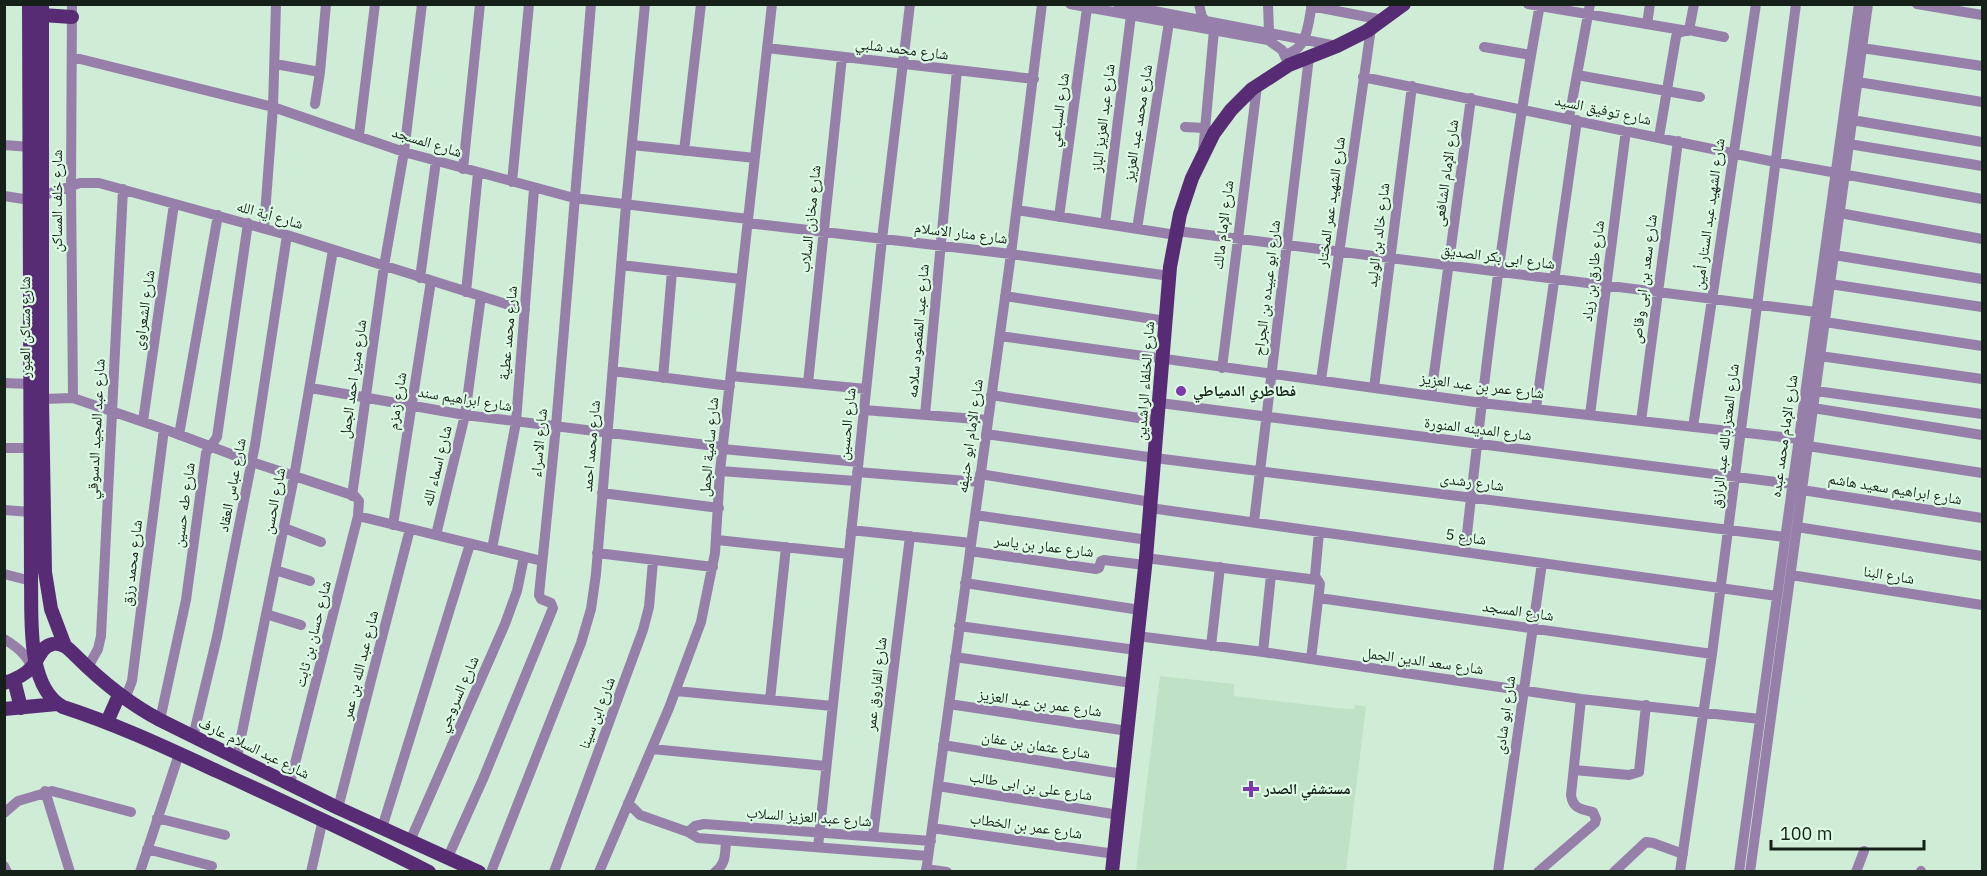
<svg xmlns="http://www.w3.org/2000/svg" width="1987" height="876" viewBox="0 0 1987 876" font-family="'IBM Plex Sans','Noto Naskh Arabic',sans-serif">
  <style>
    .built { fill: #bfe2c7 }
    .lines { fill: none; stroke-linecap: round; stroke-linejoin: round }
    .minor { stroke: #9680a9; stroke-width: 10 }
    .major { stroke: #572c74; stroke-width: 14 }
    .poi-dot { fill: #8039ac; stroke: #dbf9e3; stroke-width: 2 }
    .labels { text-anchor: middle; stroke-width: 4.5; stroke-linejoin: round; paint-order: stroke }
    .street-label { font-size: 15px; fill: #152018; stroke: #dbf9e3 }
    .poi-label { font-size: 15px; font-weight: bold; fill: #152018; stroke: #dbf9e3; text-anchor: start }
  </style>
  <rect width="100%" height="100%" fill="#ceecd6"/>
  <path class="built" d="M1160,676L1234,684V696L1336,708L1354,709L1355,705L1366,706L1346,871H1136Z"/>
  <g class="lines">
    <path class="minor" d="M72,4L71,186L73,398
      M1070,4L1268,40L1282,50L1289,65
      M1118,4L1337,46
      M1199,4L1202,17L1205,20
      M1268,4L1269,32
      M1528,4L1688,31
      M1917,4L1982,15
      M1311,6L1383,20
      M1647,24L1650,4
      M1689,30L1724,37
      M1484,47L1531,55
      M767,48L1034,79
      M1862,48L1982,66
      M1285,54C1308,51 1308,23 1312,4
      M72,57L273,107L404,152L574,198L748,219
      M275,64L320,72
      M1577,75L1700,97
      M1363,77L1775,162L1982,199
      M1858,82L1982,102
      M315,104L320,72L326,4
      M1569,118L1590,4
      M1852,120L1982,142
      M1185,127L1205,128
      M359,135L375,4
      M1659,137L1676,37L1678,33L1689,30L1694,4
      M1849,144L1982,166
      M4,145L30,147
      M632,145L755,158
      M684,151L701,4
      M1203,152L1214,30
      M463,169L480,4
      M512,182L529,4
      M4,196L30,200L80,183H99L287,235L525,310
      M1017,210L1176,235
      M1834,212L1982,239
      M1059,217L1087,8
      M748,223L1011,254L1170,276
      M1105,224L1131,15
      M264,228L273,107L276,4
      M1137,229L1169,22
      M1177,231L1816,312
      M1834,255L1982,279
      M621,265L741,279
      M420,278L436,161
      M1830,284L1982,307
      M466,292L478,173
      M1005,296L1166,321
      M1825,322L1982,346
      M1000,336L1482,403L1799,439
      M1820,356L1982,379
      M1222,368L1257,86
      M613,371L730,386
      M731,376L866,389
      M663,378L672,271
      M1321,380L1371,28
      M4,383L31,384
      M808,383L842,57
      M311,388L465,415L723,447
      M1374,388L1412,86
      M1816,391L1982,414
      M991,395L1158,421
      M1431,396L1471,98
      M42,399L73,398L164,429L252,462L355,496L359,501L358,516L290,783
      M1160,403L1792,484
      M1536,408L1577,120
      M1813,408L1982,435
      M864,410L988,420
      M925,415L957,70
      M1590,415L1626,130
      M143,421L174,204
      M1641,421L1678,141
      M1693,427L1756,4
      M986,434L1155,458L1785,537
      M179,435L218,215
      M1808,446L1982,473
      M4,448H31
      M723,449L858,462
      M720,471L856,481
      M857,472L979,482
      M980,474L1151,502
      M1802,490L1982,518
      M602,493L719,508
      M352,496L384,266L404,152L422,4
      M1150,508L1777,596
      M4,510L31,512
      M975,515L1148,540
      M358,516L542,561
      M1254,522L1309,57
      M393,525L431,281
      M1797,527L1982,556
      M284,528L321,542
      M851,530L971,543
      M436,535L465,415L481,296
      M717,540L849,554
      M492,549L516,422L534,189
      M970,551L1096,569L1099,568L1101,561L1104,560L1145,565
      M1465,552C1485,369 1507,186 1540,4
      M597,553L713,567
      M1146,558L1317,580
      M275,570L310,581
      M4,574L31,581
      M1791,575L1982,605
      M965,583L1140,610
      M1319,598L1712,654
      M266,614L301,625
      M959,626L1136,650
      M1137,636L1263,652L1581,699L1760,719
      M4,639C17,647 26,654 32,667
      M1211,646L1220,567
      M1263,652L1271,575
      M955,657L1132,683
      M1311,659L1320,584L1315,576L1319,532
      M88,667L98,649L101,636L123,189
      M676,691L832,706
      M125,699L132,681L164,429
      M770,700L786,547
      M949,704L1128,731
      M160,720L186,600L206,453L217,437L248,223
      M193,737L217,637L255,445L287,235
      M943,745L1123,774
      M652,749L826,766
      M237,757L294,477L333,250
      M1574,770L1629,775L1639,772L1646,705
      M938,786L1119,815
      M45,791L70,872
      M628,803L640,815L688,832L698,838L928,856
      M338,808L410,529
      M4,813L18,801L52,791L131,812
      M157,818L225,835
      M382,828L470,544
      M932,828L1115,854
      M688,832L695,826L704,824L931,841
      M873,836L910,536
      M410,841L505,624L517,591L524,557
      M818,847L882,239L910,4
      M147,849L212,866
      M448,857L483,779L553,608L551,603L541,599L539,595L556,426L591,4
      M4,866L7,872
      M926,869L947,872
      M140,872L179,754
      M311,872L323,819
      M491,872L581,643L591,609L596,574L626,205L645,4
      M554,872L643,630L649,607L653,561
      M599,872L669,708L701,622L715,553L720,471L772,4
      M715,872C726,864 725,854 726,841
      M926,872L1011,254L1042,4
      M1498,872L1542,563
      M1538,872L1595,823L1596,819L1593,812C1581,809 1573,809 1571,795L1581,699
      M1614,872L1646,842L1653,843L1683,854
      M1680,872L1712,654L1796,4
      M1739,872L1859,4
      M1750,872L1868,4
      M1856,872L1864,851
      M1921,872V871"/>
    <path class="major" d="M29,4L31,581C32,617 26,687 63,707C116,724 167,748 219,772C289,804 360,837 429,872
      M42,4V399L45,572L51,609L65,646
      M42,15L72,17
      M14,680L21,708
      M4,683C14,680 25,675 32,667C39,659 41,646 53,644C63,642 70,650 76,656C102,682 128,703 160,720L338,808L479,872
      M4,709L57,704
      M107,722L119,695
      M1112,872L1146,558L1170,267L1180,214L1192,178L1214,133L1231,110L1252,89L1289,65L1337,46L1367,31L1404,4"/>
  </g>
  <g class="poi-dot">
    <circle cx="1181" cy="391" r="6"/>
    <path d="M1248 780h6v6h6v6h-6v6h-6v-6h-6v-6h6z"/>
  </g>
  <g class="labels">
    <g class="street-label">
      <text transform="translate(902 49) rotate(7)" y="5">شارع محمد شلبي</text>
      <text transform="translate(1059 110) rotate(-82)" y="5">شارع السباعي</text>
      <text transform="translate(1603 110) rotate(12)" y="5">شارع توفيق السيد</text>
      <text transform="translate(1103 118) rotate(-83)" y="5">شارع عبد العزيز الباز</text>
      <text transform="translate(1138 123) rotate(-81)" y="5">شارع محمد عبد العزيز</text>
      <text transform="translate(427 142) rotate(17)" y="5">شارع المسجد</text>
      <text transform="translate(1446 173) rotate(-82)" y="5">شارع الإمام الشافعى</text>
      <text transform="translate(57 201) rotate(-90)" y="5">شارع خلف المساكن</text>
      <text transform="translate(1331 202) rotate(-82)" y="5">شارع الشهيد عمر المختار</text>
      <text transform="translate(1709 214) rotate(-82)" y="5">شارع الشهيد عبد الستار أمين</text>
      <text transform="translate(270 215) rotate(16)" y="5">شارع أية الله</text>
      <text transform="translate(810 219) rotate(-84)" y="5">شارع مخازن السلاب</text>
      <text transform="translate(1223 225) rotate(-83)" y="5">شارع الإمام مالك</text>
      <text transform="translate(961 233) rotate(7)" y="5">شارع منار الاسلام</text>
      <text transform="translate(1378 235) rotate(-83)" y="5">شارع خالد بن الوليد</text>
      <text transform="translate(1498 257) rotate(7)" y="5">شارع ابى بكر الصديق</text>
      <text transform="translate(1593 271) rotate(-83)" y="5">شارع طارق بن زياد</text>
      <text transform="translate(1644 279) rotate(-83)" y="5">شارع سعد بن ابى وقاص</text>
      <text transform="translate(1267 288) rotate(-83)" y="5">شارع ابو عبيده بن الجراح</text>
      <text transform="translate(144 310) rotate(-82)" y="5">شارع الشعراوى</text>
      <text transform="translate(25 327) rotate(-90)" y="5">شارع مساكن العبور</text>
      <text transform="translate(918 331) rotate(-85)" y="5">شارع عبد المقصود سلامه</text>
      <text transform="translate(508 333) rotate(-85)" y="5">شارع محمد عطية</text>
      <text transform="translate(353 379) rotate(-82)" y="5">شارع منير احمد الجمل</text>
      <text transform="translate(1145 381) rotate(-86)" y="5">شارع الخلفاء الراشدين</text>
      <text transform="translate(1482 386) rotate(7)" y="5">شارع عمر بن عبد العزيز</text>
      <text transform="translate(465 399) rotate(9)" y="5">شارع ابراهيم سند</text>
      <text transform="translate(397 401) rotate(-81)" y="5">شارع زمزم</text>
      <text transform="translate(847 424) rotate(-84)" y="5">شارع الحسين</text>
      <text transform="translate(96 429) rotate(-87)" y="5">شارع عبد المجيد الدسوقي</text>
      <text transform="translate(1478 429) rotate(7)" y="5">شارع المدينه المنورة</text>
      <text transform="translate(970 436) rotate(-82)" y="5">شارع الإمام ابو حنيفه</text>
      <text transform="translate(1725 436) rotate(-83)" y="5">شارع المعتز بالله عبد الرازق</text>
      <text transform="translate(1784 436) rotate(-82)" y="5">شارع الإمام محمد عبده</text>
      <text transform="translate(539 443) rotate(-85)" y="5">شارع الاسراء</text>
      <text transform="translate(591 446) rotate(-85)" y="5">شارع محمد احمد</text>
      <text transform="translate(709 447) rotate(-85)" y="5">شارع سامية الجمل</text>
      <text transform="translate(437 466) rotate(-76)" y="5">شارع اسماء الله</text>
      <text transform="translate(1472 482) rotate(7)" y="5">شارع رشدى</text>
      <text transform="translate(232 485) rotate(-79)" y="5">شارع عباس العقاد</text>
      <text transform="translate(1895 489) rotate(9)" y="5">شارع ابراهيم سعيد هاشم</text>
      <text transform="translate(274 501) rotate(-79)" y="5">شارع الحسن</text>
      <text transform="translate(184 505) rotate(-82)" y="5">شارع طه حسين</text>
      <text transform="translate(1466 537) rotate(8)" y="5">شارع 5</text>
      <text transform="translate(1044 546) rotate(7)" y="5">شارع عمار بن ياسر</text>
      <text transform="translate(132 563) rotate(-83)" y="5">شارع محمد رزق</text>
      <text transform="translate(1889 575) rotate(9)" y="5">شارع البنا</text>
      <text transform="translate(1518 611) rotate(8)" y="5">شارع المسجد</text>
      <text transform="translate(313 634) rotate(-76)" y="5">شارع حسان بن ثابت</text>
      <text transform="translate(1423 661) rotate(8)" y="5">شارع سعد الدين الجمل</text>
      <text transform="translate(360 665) rotate(-76)" y="5">شارع عبد الله بن عمر</text>
      <text transform="translate(876 684) rotate(-83)" y="5">شارع الفاروق عمر</text>
      <text transform="translate(458 694) rotate(-66)" y="5">شارع السروجي</text>
      <text transform="translate(1040 703) rotate(8)" y="5">شارع عمر بن عبد العزيز</text>
      <text transform="translate(597 713) rotate(-69)" y="5">شارع ابن سينا</text>
      <text transform="translate(1505 715) rotate(-82)" y="5">شارع ابو شادى</text>
      <text transform="translate(1036 745) rotate(9)" y="5">شارع عثمان بن عفان</text>
      <text transform="translate(254 748) rotate(26)" y="5">شارع عبد السلام عارف</text>
      <text transform="translate(1031 786) rotate(9)" y="5">شارع على بن ابى طالب</text>
      <text transform="translate(809 817) rotate(4)" y="5">شارع عبد العزيز السلاب</text>
      <text transform="translate(1026 826) rotate(8)" y="5">شارع عمر بن الخطاب</text>
    </g>
    <g class="poi-label">
      <text x="1193" y="396">فطاطري الدمياطي</text>
      <text x="1264" y="794">مستشفي الصدر</text>
    </g>
  </g>
  <rect width="1987" height="876" fill="none" stroke="#152018" stroke-width="12"/>
  <path d="M1771 840v9h153v-9" fill="none" stroke="#152018" stroke-width="3"/>
  <text x="1780" y="840" font-size="18" fill="#152018" stroke="#dbf9e3" stroke-width="4.5" paint-order="stroke">100 m</text>
</svg>
